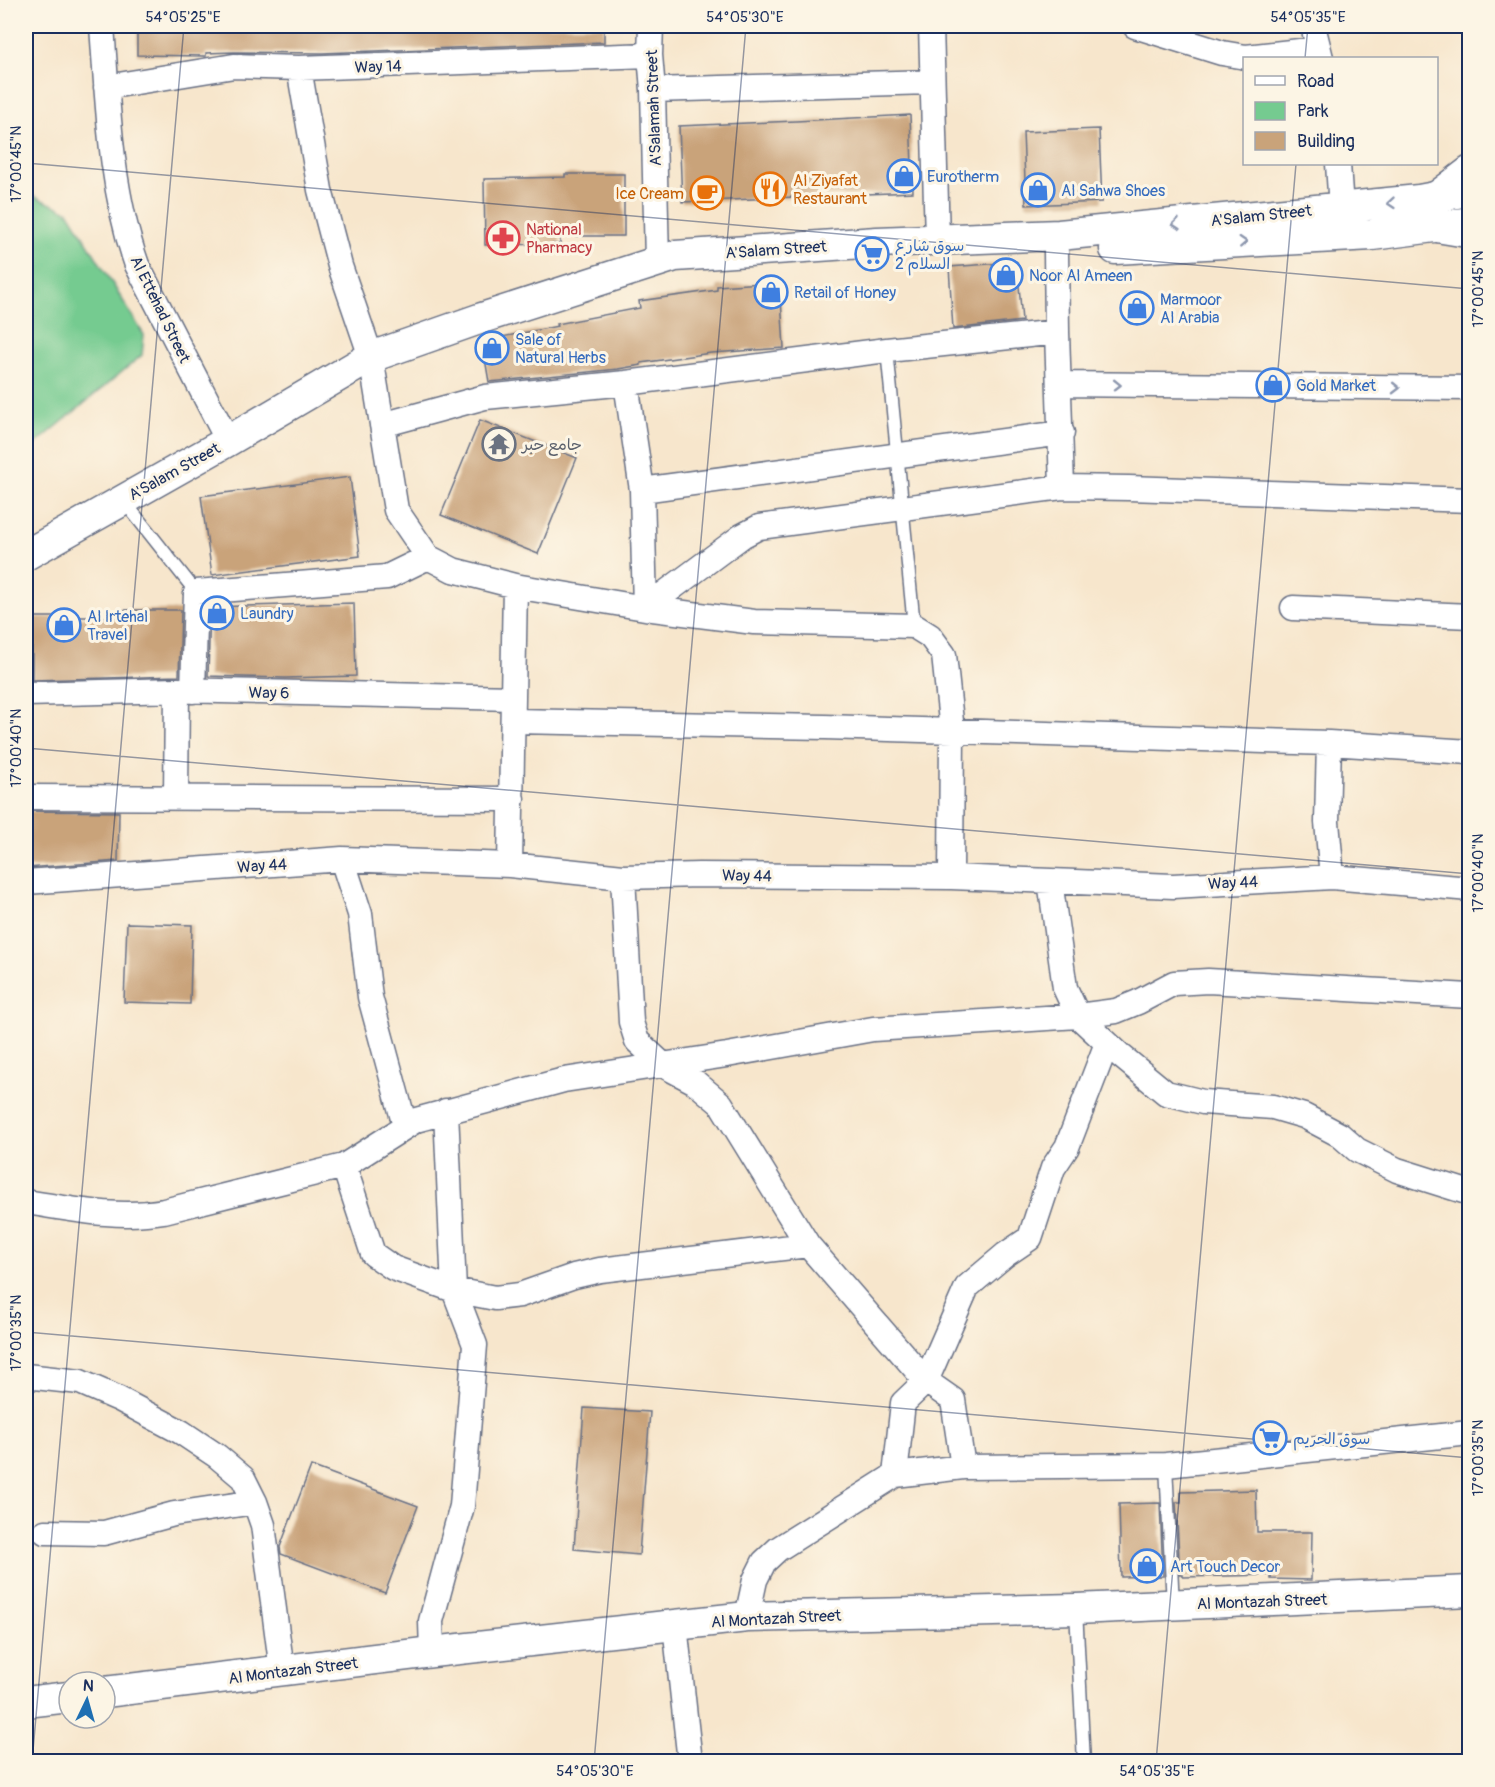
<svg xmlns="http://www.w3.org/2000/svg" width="1495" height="1787" viewBox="0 0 1495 1787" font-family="Pangolin,'Playpen Sans Arabic',sans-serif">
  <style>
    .green { fill: #75cb90; stroke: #487d77; stroke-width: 1.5 }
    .building { fill: #c9a37a }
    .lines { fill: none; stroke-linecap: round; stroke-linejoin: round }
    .service-casing { stroke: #686f84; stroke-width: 15 }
    .minor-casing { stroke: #686f84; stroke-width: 27 }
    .tertiary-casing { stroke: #686f84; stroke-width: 33 }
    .secondary-casing { stroke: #686f84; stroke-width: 36 }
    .service { stroke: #fff; stroke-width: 12 }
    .minor { stroke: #fff; stroke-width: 24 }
    .tertiary { stroke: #fff; stroke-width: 30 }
    .secondary { stroke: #fff; stroke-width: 33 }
    .oneway { stroke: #8d97ae }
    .ticks { fill: none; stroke: #1b2f5e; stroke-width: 1.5; stroke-opacity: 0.45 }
    .labels { text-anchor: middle; stroke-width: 6; stroke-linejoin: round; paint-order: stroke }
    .street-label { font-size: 16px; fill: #1b2f5e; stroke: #fcf5e5 }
    .shop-label { font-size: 16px; fill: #366cbe; stroke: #fcf5e5; text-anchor: start }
    .food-label { font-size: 16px; fill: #c56008; stroke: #fcf5e5; text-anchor: start }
    .health-label { font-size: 16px; fill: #be3a42; stroke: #fcf5e5; text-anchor: start }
    .worship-label { font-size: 16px; fill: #5b616d; stroke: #fcf5e5; text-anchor: start }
    .neatline { fill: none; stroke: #1b2f5e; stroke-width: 2 }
    .ticks-label { font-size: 15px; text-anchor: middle; fill: #1b2f5e }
  </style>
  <rect width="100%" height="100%" fill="#fcf5e5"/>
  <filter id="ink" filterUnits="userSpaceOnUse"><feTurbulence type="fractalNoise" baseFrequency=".0167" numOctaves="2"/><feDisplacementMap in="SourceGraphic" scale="12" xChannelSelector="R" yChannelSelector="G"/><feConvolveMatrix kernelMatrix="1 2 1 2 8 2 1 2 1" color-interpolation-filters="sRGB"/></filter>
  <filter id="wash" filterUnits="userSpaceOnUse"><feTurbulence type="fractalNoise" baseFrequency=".008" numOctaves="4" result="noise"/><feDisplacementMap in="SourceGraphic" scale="24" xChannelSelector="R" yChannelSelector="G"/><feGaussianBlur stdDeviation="1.35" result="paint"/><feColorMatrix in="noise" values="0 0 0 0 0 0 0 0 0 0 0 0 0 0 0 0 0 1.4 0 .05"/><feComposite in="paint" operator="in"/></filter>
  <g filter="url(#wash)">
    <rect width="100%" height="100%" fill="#f7e6cc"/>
    <path class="green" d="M26,193L68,211L144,335L142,355L26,452Z"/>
    <g id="blocks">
      <path class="building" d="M137,26H604V42L322,53L234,52L206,53V56H204L137,55Z
        M910,115L913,192L682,202L679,126L796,121Z
        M1099,129L1102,202L1026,205L1023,132Z
        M565,174H624V236H560V244L485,245L484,179L565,177Z
        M1017,262L1022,321L953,329L949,267Z
        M780,282L784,348L711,353L641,363V365L618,369L489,382L482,341L558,326L557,324L640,308L639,301L717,290V286Z
        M480,420L577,458L538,554L441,515Z
        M350,477L360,556L212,575L201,496Z
        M354,603L356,676L285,678L208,676L210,607Z
        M116,610H181L179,676L32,680V617H116Z
        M26,811L119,812L118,861L26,868Z
        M127,923L192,925L190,1004L124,1002Z
        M584,1408L650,1412L639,1555L574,1549Z
        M311,1466L418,1506L385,1593L281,1554L280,1547Z
        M1256,1490L1257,1532H1312L1311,1580L1271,1579V1575L1183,1577V1575H1180L1176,1502H1181V1492Z
        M1160,1503L1163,1576L1121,1577L1119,1504Z"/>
    </g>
  </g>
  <g filter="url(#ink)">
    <use href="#blocks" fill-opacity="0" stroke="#686f84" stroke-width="1.5"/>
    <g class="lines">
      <defs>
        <path id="service" d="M887,350L914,626
          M124,501L196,592
          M1166,1465L1173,1605
          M1076,1610L1084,1762"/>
        <path id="minor" d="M102,26C108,106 110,188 137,265L228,441
          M651,26L650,55L653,90L657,262
          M931,26L937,239
          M1135,26L1222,53L1246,57L1318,49
          M1313,26L1321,58
          M299,68L320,190L340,266L371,357L396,510L428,557
          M106,87L234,66L299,68L650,55
          M653,90L931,82
          M1338,164L1341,208
          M1056,252L1057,332L1062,487
          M626,383L642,490L645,608
          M1059,384L1470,388
          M382,425L485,397L626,383L887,350L1057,332
          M642,490L1062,433
          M645,608L742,536L759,527L1062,487L1129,488L1470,500
          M1293,608L1470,616
          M193,691L196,592L387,577L428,557L453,570L515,586L645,608L754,622L914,626L930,636L944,655L952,731L951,877
          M26,694L177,690L513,698
          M513,721L825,727L1329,743L1470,752
          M1329,743L1327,822L1332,877
          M26,797L512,799
          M176,797L177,690
          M342,859L360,914L370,997L405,1126
          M510,865L515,586
          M623,877L631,1022L637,1041L663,1065L695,1082L721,1104L808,1245L926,1381L953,1400L963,1467
          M1050,881L1065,988L1078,1016L1121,1056L1166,1093L1203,1102L1273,1107L1304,1116L1340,1135L1357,1150L1397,1170L1470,1193
          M26,882L342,859L510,865L623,877L699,875L951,877L1173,886L1332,877L1470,889
          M344,1166L373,1254L393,1268L454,1290L495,1298L520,1295L574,1276L600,1270L808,1245
          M26,1202C73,1209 116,1219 164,1211L344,1166L416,1120L564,1080L727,1055L873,1029L1078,1016L1116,1011L1138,1002L1174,983L1208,981L1470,996
          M26,1376L80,1382L119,1399L181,1432L217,1456L243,1478L255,1502L263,1525L282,1671
          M895,1475L903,1403L926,1381L967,1287L1005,1255L1030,1238L1053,1168L1067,1147L1107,1043
          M45,1532L104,1533L174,1514L255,1502
          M747,1617L755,1580L764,1562L778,1549L895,1475L963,1467L1166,1465L1470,1433
          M675,1625L690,1762
          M432,1652L431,1621L462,1506L475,1345L454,1290L446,1111"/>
        <path id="tertiary" d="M1115,249L1372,235L1465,223
          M26,555L228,441L371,357L482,318L675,256L877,242L1059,235L1419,200L1462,192
          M105,1692L432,1652L747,1617L1076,1609L1470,1591
          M26,1702L69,1697"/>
        <path id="secondary" d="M1440,196L1470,173
          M1440,226L1470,231"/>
      </defs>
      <use href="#service" class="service-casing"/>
      <use href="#minor" class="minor-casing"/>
      <use href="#tertiary" class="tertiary-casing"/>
      <use href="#secondary" class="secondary-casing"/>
      <use href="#service" class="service"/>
      <use href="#minor" class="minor"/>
      <use href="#tertiary" class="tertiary"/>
      <use href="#secondary" class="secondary"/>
    </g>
    <defs><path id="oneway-chevron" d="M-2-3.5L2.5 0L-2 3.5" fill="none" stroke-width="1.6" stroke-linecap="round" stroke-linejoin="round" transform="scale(1.5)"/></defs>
    <g class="oneway">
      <use href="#oneway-chevron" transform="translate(1391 203) rotate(175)"/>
      <use href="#oneway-chevron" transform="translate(1176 224) rotate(174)"/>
      <use href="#oneway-chevron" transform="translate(1243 242) rotate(-3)"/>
      <use href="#oneway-chevron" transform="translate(1117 385) rotate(1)"/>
      <use href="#oneway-chevron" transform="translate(1396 388) rotate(1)"/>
    </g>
  </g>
  <path class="ticks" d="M1305,58L1308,26M26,163L1470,289M26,748L1470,874M26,1332L1470,1458M32,1762L184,26M594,1762L746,26M1156,1762L1296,164"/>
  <defs>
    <symbol id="shop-ring" viewBox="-11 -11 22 22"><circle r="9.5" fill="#fcf5e5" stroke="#3f7fe0" stroke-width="1.5"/><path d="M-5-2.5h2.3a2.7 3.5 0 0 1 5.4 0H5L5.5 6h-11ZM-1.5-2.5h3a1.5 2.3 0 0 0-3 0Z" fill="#3f7fe0"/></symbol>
    <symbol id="restaurant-ring" viewBox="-11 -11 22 22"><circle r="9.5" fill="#fcf5e5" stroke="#e8710a" stroke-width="1.5"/><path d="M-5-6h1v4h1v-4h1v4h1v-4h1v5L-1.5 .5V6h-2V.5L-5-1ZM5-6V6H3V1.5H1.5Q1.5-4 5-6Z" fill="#e8710a"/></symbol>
    <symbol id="cafe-ring" viewBox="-11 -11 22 22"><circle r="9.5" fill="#fcf5e5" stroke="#e8710a" stroke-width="1.5"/><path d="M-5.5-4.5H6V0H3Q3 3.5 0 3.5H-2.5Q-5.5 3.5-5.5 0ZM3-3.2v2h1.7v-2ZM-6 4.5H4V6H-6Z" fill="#e8710a"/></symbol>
    <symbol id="pharmacy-ring" viewBox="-11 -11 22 22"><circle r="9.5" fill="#fcf5e5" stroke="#e0444e" stroke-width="1.5"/><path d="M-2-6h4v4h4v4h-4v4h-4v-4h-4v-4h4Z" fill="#e0444e"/></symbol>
    <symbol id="supermarket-ring" viewBox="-11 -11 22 22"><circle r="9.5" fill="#fcf5e5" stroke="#3f7fe0" stroke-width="1.5"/><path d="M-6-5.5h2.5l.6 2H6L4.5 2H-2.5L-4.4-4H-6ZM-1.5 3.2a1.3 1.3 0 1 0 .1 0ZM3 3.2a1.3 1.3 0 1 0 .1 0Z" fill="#3f7fe0"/></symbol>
    <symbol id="temple-ring" viewBox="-11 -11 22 22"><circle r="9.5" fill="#fcf5e5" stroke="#6b7280" stroke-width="1.5"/><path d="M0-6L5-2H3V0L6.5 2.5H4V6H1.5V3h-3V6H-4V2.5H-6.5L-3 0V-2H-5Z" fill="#6b7280"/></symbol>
  </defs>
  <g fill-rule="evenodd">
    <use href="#shop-ring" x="885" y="157" width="38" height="38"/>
    <use href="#restaurant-ring" x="751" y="170" width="38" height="38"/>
    <use href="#shop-ring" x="1019" y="171" width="38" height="38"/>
    <use href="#cafe-ring" x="688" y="174" width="38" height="38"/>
    <use href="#pharmacy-ring" x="484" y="219" width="38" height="38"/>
    <use href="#supermarket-ring" x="853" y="235" width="38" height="38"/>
    <use href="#shop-ring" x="987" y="256" width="38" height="38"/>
    <use href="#shop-ring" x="752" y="273" width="38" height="38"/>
    <use href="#shop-ring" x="1118" y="289" width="38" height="38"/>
    <use href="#shop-ring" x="473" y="329" width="38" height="38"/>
    <use href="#shop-ring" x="1254" y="366" width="38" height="38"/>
    <use href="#temple-ring" x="480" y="425" width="38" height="38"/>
    <use href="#shop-ring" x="198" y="594" width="38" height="38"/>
    <use href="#shop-ring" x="45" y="606" width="38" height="38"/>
    <use href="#supermarket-ring" x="1251" y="1419" width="38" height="38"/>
    <use href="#shop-ring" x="1128" y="1547" width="38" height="38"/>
  </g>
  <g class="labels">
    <g class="street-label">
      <text transform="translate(378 66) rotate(-2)" y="6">Way 14</text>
      <text transform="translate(653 108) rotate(-92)" y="6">A'Salamah Street</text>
      <text transform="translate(1261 215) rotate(-6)" y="6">A'Salam Street</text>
      <text transform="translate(776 249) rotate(-4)" y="6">A'Salam Street</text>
      <text transform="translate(161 309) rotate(64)" y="6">Al Ettehad Street</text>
      <text transform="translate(174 471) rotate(-29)" y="6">A'Salam Street</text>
      <text transform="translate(269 692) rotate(1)" y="6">Way 6</text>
      <text transform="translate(262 865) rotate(-4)" y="6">Way 44</text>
      <text transform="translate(747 875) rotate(1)" y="6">Way 44</text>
      <text transform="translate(1233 882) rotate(-3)" y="6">Way 44</text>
      <text transform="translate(1262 1601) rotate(-2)" y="6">Al Montazah Street</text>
      <text transform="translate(776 1618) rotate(-3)" y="6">Al Montazah Street</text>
      <text transform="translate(293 1670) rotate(-7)" y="6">Al Montazah Street</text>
    </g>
    <g class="shop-label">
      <text x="927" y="182">Eurotherm</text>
      <text x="1061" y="196">Al Sahwa Shoes</text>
      <text x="895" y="251">سوق شارع<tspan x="895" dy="18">السلام 2</tspan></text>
      <text x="1029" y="281">Noor Al Ameen</text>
      <text x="794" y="298">Retail of Honey</text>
      <text x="1160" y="305">Marmoor<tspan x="1160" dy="18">Al Arabia</tspan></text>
      <text x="515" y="345">Sale of<tspan x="515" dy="18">Natural Herbs</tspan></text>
      <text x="1296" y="391">Gold Market</text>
      <text x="240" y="619">Laundry</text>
      <text x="87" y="622">Al Irtehal<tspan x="87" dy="18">Travel</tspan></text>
      <text x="1293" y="1444">سوق الحريم</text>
      <text x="1170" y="1572">Art Touch Decor</text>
    </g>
    <g class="food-label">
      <text x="793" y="186">Al Ziyafat<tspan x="793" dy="18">Restaurant</tspan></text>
      <text x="684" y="199" text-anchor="end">Ice Cream</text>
    </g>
    <g class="health-label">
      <text x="526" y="235">National<tspan x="526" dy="18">Pharmacy</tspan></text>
    </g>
    <g class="worship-label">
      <text x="522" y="450">جامع حبر</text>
    </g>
  </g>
  <rect width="1495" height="1787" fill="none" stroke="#fcf5e5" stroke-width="66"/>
  <rect x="1243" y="57" width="195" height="108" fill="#fcf5e5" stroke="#a2a6af" stroke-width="1.5"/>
  <rect x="1255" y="76" width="30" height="9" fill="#ffffff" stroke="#a2a6af" stroke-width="1.5"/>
  <text x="1297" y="87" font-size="18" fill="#1b2f5e">Road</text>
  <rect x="1255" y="102" width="30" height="18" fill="#75cb90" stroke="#a2a6af" stroke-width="1.5"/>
  <text x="1297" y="117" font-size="18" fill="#1b2f5e">Park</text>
  <rect x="1255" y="132" width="30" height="18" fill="#c9a37a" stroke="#a2a6af" stroke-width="1.5"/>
  <text x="1297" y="147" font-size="18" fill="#1b2f5e">Building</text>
  <g transform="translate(87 1700) rotate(5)"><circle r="28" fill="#fcf5e5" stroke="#a2a6af" stroke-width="1.5"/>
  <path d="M0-4.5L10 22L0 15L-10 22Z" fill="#1f6fb2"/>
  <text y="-9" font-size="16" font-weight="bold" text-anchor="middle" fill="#1b2f5e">N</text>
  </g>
  <rect x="33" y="33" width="1429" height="1721" class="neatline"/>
  <g class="ticks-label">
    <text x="183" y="22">54°05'25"E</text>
    <text x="745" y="22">54°05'30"E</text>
    <text x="1308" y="22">54°05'35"E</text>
    <text transform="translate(16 164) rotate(-90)" y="5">17°00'45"N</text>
    <text transform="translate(1478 289) rotate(-90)" y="5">17°00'45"N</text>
    <text transform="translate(16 748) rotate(-90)" y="5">17°00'40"N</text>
    <text transform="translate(1478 873) rotate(-90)" y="5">17°00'40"N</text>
    <text transform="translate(16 1333) rotate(-90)" y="5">17°00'35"N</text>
    <text transform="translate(1478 1458) rotate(-90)" y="5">17°00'35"N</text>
    <text x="595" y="1776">54°05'30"E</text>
    <text x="1157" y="1776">54°05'35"E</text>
  </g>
</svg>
